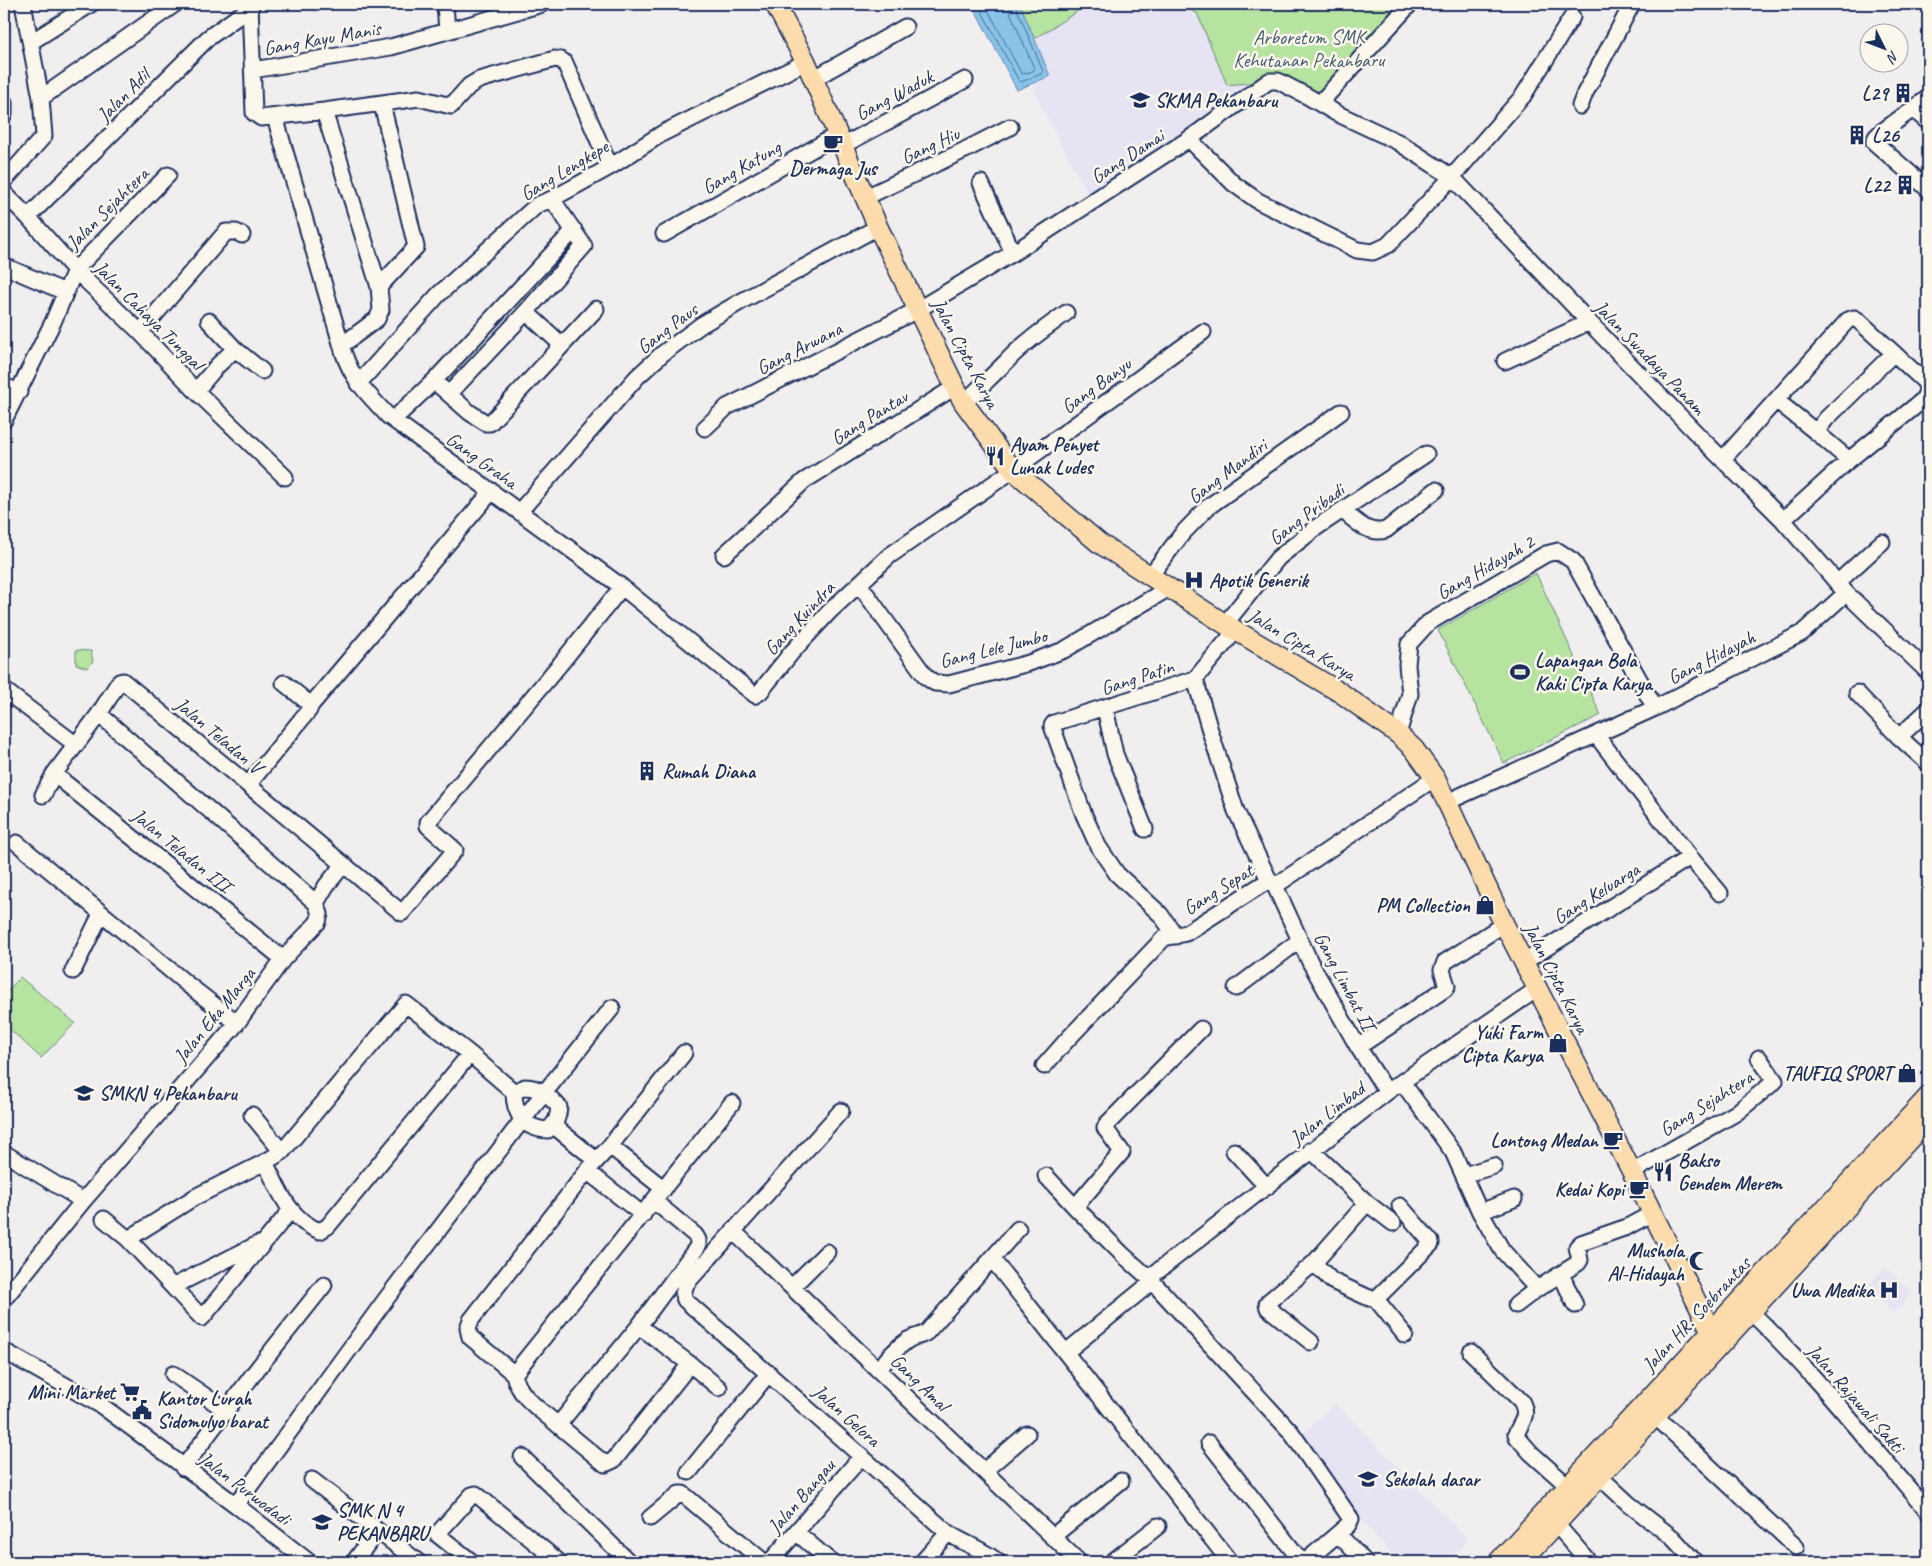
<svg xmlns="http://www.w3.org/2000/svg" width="1932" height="1566" viewBox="0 0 1932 1566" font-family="Caveat,sans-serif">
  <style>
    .built { fill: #e6e3f3 }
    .green { fill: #b6e3a0; stroke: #68897f }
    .water { fill: #89c3e8; stroke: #5d88b1 }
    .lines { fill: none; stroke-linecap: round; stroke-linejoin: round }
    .shore { stroke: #476a95; stroke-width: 1 }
    .minor-casing { stroke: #1b2f5e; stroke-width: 19 }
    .major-casing { stroke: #1b2f5e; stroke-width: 22 }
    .minor { stroke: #fbf7ec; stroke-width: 15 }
    .major { stroke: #fcdcac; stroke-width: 19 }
    .labels { text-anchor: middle; stroke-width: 5; stroke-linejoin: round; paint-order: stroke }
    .park-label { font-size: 20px; fill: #425c6e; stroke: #fbf7ec }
    .street-label { font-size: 20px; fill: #1b2f5e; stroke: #fbf7ec }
    .poi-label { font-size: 20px; font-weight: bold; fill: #1b2f5e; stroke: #fbf7ec; text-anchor: start }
  </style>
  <rect width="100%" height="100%" fill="#f1eeef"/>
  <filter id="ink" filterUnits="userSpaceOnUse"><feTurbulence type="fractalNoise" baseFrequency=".02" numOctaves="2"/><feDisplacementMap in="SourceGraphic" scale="10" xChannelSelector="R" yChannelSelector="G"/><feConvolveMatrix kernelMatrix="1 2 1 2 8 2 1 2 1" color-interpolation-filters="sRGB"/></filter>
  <g filter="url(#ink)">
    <path class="built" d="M1020,4H1410L1278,75L1090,199L1036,96L1034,39Z
      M1885,1267L1912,1293L1894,1313L1867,1287Z
      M1335,1403L1468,1540L1448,1562H1399L1336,1491L1299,1438Z"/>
    <path class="green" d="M1020,4H1089L1034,39Z
      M1176,4H1410L1320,103L1269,81L1227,85L1197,13Z
      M1536,573L1601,715L1504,763L1438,630Z
      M76,650L91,651L93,661L87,668L76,664Z
      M20,977L75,1023L41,1058L4,1024V995Z"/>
    <path class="water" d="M972,4H1020L1050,76L1017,90Z"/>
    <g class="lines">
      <path class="shore" d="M978,4L1019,81L1021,82L1041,74L1043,71L1015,4
        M985,4L1021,73L1024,74L1033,71L1034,68L1010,12L1009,4"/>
      <defs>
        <path id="minor" d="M250,4L254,113L261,118L324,111L419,98L451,106L469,86L479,80L555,59L561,60L565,63L610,167
          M445,4L447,31
          M31,42L91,4
          M253,70L391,47L542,4
          M813,79L905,27
          M41,98L175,4
          M1928,98L1880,133L1876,137L1874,142L1928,189
          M4,102V114
          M1320,103L1410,4
          M1580,106L1585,93L1632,4
          M1913,109L1928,122
          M324,111L379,287
          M275,117L344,354C353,381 369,395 388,416L622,587L755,695L760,692L792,652L830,611L889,556L1013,470L1203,332
          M1189,139L1234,184L1258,201L1357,250L1373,252L1388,245L1452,177L1523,96L1572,17
          M842,146L965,80
          M4,181L44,136L41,98L23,4
          M981,183L1013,253
          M4,193L28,217L75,270L140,332L196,391L285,477
          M866,197L965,150L1010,127
          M552,199L584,246L526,312L562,345
          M28,217L208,38L251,7
          M664,234L837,135
          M4,266L65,292
          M209,321L235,349L262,371
          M140,332L226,232H236L242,235
          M342,345L377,319L381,310L379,287L416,247L382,104
          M1505,361L1589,322
          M434,381L469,412L486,423H490L596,309
          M358,384L439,294L537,205L552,199L610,167L663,133L806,62
          M4,386L19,392
          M196,391L217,366L235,349
          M449,394L526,312
          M1776,400L1816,432
          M964,403C978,389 992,376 1006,362C1023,343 1046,328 1066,313
          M394,419L434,381L574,230
          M4,420L53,322L75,270L168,175
          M705,428L727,407L917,310L1013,253L1189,139L1269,81H1278L1307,96L1336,113L1398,142L1452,177L1589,322L1698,435L1783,520L1846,593L1928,672
          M1723,459L1848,320L1854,318L1859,321L1924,381L1928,389
          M1849,460L1816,432L1826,419L1894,353
          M1342,510C1356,521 1367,535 1386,530L1436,490
          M519,512L637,377L662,354L701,325L740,302L878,227
          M1783,520L1849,460L1923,400L1928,389
          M724,555L804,481L955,387
          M1150,576L1182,534L1208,507L1341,412
          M1837,583L1882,542
          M859,584L926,677L935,683L949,684L1029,663L1064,650L1169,588
          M1225,624L1278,558L1317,527L1426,454
          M1195,679L1211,734L1236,811L1269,880
          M4,690L75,744
          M1857,693L1899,737L1928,763
          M311,705L492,491
          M1105,708L1115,754L1145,829
          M99,714L316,903
          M1398,734L1410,694L1407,665L1409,644L1428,623L1546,554L1558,551L1573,561L1655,708
          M1596,735L1690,857L1720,893
          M1899,737L1928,710
          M54,774L283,959
          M248,785L309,710L311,705L284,683
          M43,795L54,774L99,714L119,682L123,681L402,913L455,850L428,826V822L561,663L622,587
          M1447,802L1655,708L1802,633L1846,593
          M17,843L187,984L237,1023
          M1275,886L1310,962L1358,1047L1387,1092
          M1176,936L1160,914L1117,874L1098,846L1084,815L1052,726L1054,723L1195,679L1236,630
          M1524,962L1690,857
          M73,971L101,914
          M1236,988L1300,940
          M1358,1047L1445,989L1447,986L1442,970L1445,962L1504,924
          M684,1053L610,1146L587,1171L471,1320L468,1328L470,1337L514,1374L732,1103
          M1044,1066L1067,1040L1164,938L1186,933L1269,880L1275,886L1435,778
          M1402,1082L1453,1152L1480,1212L1502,1250L1537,1289
          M525,1087C540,1087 549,1096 559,1107C558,1118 556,1123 548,1130C525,1129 514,1115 514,1092Z
          M841,1111L686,1284L683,1294L685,1300L948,1533C965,1544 982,1549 998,1562
          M252,1115L282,1152
          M554,1126L596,1160
          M610,1146L664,1189
          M1311,1150L1367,1203L1393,1223
          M1234,1151L1267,1187
          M4,1153L83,1201
          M265,1162L282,1152L406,1004L470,1054L514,1092
          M587,1171L643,1215
          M1632,1172L1736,1113L1774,1082L1775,1081L1759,1058
          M1464,1175L1494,1166
          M1046,1176L1075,1207L1122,1254L1149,1278L1291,1432L1351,1519L1348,1525L1306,1561L1302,1562L1209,1443
          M1075,1207L1122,1152L1107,1131L1105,1128L1107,1124L1201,1029
          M290,1211L202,1318L128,1239L195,1197L265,1162C279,1190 289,1220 320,1231L328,1226L470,1054
          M1480,1212L1514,1199
          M104,1219L128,1239
          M733,1231L1079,1562
          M992,1259L1230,1562
          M1314,1263L1332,1281L1369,1298H1375L1379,1296L1431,1244V1242L1400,1206
          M1561,1274L1575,1305
          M1149,1278L1387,1092L1537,989
          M174,1286L258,1244
          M792,1287L827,1252
          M1375,1298L1405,1335
          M4,1299L83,1201L237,1023L283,959L318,922L320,914L316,903L326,886L343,865
          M1516,1305L1537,1289L1578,1263L1580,1260L1577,1247L1581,1243L1627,1227L1653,1213
          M1752,1313C1815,1374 1870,1444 1928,1511
          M639,1326L690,1364L719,1388
          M1311,1342L1268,1308L1267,1304L1268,1302L1314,1263L1367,1203
          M4,1351L102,1406L236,1505L309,1562
          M1066,1352L1152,1282
          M1471,1352L1521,1401C1529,1415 1522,1421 1516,1434L1517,1437L1531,1453L1568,1486
          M878,1370C887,1359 896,1348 908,1340C914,1336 921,1337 927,1332L1018,1229
          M173,1374L227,1411
          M514,1374C518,1397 542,1411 558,1425L639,1326L698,1246V1240L695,1235L654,1201
          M1655,1416L1796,1547
          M558,1425L605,1464L614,1460L690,1364
          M522,1457L629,1562
          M183,1468L258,1368L324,1285
          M984,1471L1027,1434
          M689,1472L769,1373
          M1600,1477L1629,1504L1673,1538L1695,1562
          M312,1480L418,1562
          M236,1505L386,1299L517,1127L612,1008
          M650,1518L679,1494H683L764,1562
          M1556,1524L1589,1562
          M796,1532L831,1562
          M1338,1534L1365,1562
          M1052,1537L1121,1481
          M354,1562L377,1531
          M472,1562L438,1535L440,1531L472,1495L476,1494L559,1562
          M770,1562L862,1456
          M922,1562L948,1533
          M1112,1562L1158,1526"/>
        <path id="major" d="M775,4L806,62L878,227L955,387L964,403L1013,470L1099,543L1225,624L1341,693L1398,734L1414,749L1435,778L1447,802L1504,924L1632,1172L1711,1331
          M1498,1562L1928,1097
          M1521,1562L1928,1119"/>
      </defs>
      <use href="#minor" class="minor-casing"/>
      <use href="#major" class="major-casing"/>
      <use href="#minor" class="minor"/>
      <use href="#major" class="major"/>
    </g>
  </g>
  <defs>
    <symbol id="building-bare" viewBox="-9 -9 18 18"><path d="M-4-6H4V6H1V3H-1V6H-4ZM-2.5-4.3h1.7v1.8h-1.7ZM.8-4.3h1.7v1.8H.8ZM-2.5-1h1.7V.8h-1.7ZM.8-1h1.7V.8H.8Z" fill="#1b2f5e" stroke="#fbf7ec" stroke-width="2.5" paint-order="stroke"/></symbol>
    <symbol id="school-bare" viewBox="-9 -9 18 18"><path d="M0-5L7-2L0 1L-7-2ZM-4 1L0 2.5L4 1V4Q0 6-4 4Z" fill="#1b2f5e" stroke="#fbf7ec" stroke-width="2.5" paint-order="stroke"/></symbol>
    <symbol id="cafe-bare" viewBox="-9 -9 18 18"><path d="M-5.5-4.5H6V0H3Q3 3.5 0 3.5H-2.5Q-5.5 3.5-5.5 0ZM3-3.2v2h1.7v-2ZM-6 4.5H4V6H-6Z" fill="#1b2f5e" stroke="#fbf7ec" stroke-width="2.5" paint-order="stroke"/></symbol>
    <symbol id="restaurant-bare" viewBox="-9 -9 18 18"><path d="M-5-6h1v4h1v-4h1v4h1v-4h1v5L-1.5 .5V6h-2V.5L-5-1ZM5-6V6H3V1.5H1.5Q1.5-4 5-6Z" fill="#1b2f5e" stroke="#fbf7ec" stroke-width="2.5" paint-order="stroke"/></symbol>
    <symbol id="hospital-bare" viewBox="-9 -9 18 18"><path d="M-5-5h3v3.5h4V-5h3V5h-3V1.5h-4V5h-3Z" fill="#1b2f5e" stroke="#fbf7ec" stroke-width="2.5" paint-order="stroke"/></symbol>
    <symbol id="stadium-bare" viewBox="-9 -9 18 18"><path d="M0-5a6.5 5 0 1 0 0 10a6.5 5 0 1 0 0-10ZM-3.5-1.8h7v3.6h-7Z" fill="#1b2f5e" stroke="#fbf7ec" stroke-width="2.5" paint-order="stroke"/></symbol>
    <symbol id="shop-bare" viewBox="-9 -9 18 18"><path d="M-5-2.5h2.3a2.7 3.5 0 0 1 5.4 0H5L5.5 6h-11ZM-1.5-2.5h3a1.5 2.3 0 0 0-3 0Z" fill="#1b2f5e" stroke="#fbf7ec" stroke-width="2.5" paint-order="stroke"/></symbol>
    <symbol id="mosque-bare" viewBox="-9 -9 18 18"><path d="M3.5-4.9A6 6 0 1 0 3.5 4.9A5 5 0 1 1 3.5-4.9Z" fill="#1b2f5e" stroke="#fbf7ec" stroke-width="2.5" paint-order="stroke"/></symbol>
    <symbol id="supermarket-bare" viewBox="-9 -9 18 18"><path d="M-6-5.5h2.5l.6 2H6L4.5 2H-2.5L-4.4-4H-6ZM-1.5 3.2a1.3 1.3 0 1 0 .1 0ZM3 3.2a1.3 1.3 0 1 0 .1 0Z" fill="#1b2f5e" stroke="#fbf7ec" stroke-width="2.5" paint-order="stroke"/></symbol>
    <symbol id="civic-bare" viewBox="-9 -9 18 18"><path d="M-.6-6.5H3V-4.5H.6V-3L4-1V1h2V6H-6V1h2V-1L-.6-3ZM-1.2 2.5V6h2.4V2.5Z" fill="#1b2f5e" stroke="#fbf7ec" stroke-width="2.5" paint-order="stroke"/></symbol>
    <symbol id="university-bare" viewBox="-9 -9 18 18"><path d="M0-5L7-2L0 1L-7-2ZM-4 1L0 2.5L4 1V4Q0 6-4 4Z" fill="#1b2f5e" stroke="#fbf7ec" stroke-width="2.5" paint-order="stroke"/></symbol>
  </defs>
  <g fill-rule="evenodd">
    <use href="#building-bare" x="1889" y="79" width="28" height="28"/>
    <use href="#school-bare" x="1126" y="86" width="28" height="28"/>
    <use href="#building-bare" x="1843" y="121" width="28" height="28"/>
    <use href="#cafe-bare" x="819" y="129" width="28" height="28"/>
    <use href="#building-bare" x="1891" y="171" width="28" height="28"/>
    <use href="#restaurant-bare" x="981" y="442" width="28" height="28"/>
    <use href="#hospital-bare" x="1180" y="566" width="28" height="28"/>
    <use href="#stadium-bare" x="1506" y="658" width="28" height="28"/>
    <use href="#building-bare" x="633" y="757" width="28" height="28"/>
    <use href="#shop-bare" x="1471" y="891" width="28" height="28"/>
    <use href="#shop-bare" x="1544" y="1029" width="28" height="28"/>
    <use href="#shop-bare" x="1893" y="1059" width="28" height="28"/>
    <use href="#school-bare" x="70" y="1079" width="28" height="28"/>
    <use href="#cafe-bare" x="1599" y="1126" width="28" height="28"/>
    <use href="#restaurant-bare" x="1649" y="1158" width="28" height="28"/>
    <use href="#cafe-bare" x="1625" y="1175" width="28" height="28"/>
    <use href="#mosque-bare" x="1685" y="1247" width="28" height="28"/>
    <use href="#hospital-bare" x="1875" y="1276" width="28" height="28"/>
    <use href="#supermarket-bare" x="116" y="1378" width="28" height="28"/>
    <use href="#civic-bare" x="128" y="1396" width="28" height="28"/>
    <use href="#school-bare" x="1354" y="1465" width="28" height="28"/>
    <use href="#university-bare" x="308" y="1508" width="28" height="28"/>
  </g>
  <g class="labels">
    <g class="park-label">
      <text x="1309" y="44">Arboretum SMK<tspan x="1309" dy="23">Kehutanan Pekanbaru</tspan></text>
    </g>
    <g class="street-label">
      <text transform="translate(322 38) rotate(-10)" y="7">Gang Kayu Manis</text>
      <text transform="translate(123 95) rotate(-45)" y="7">Jalan Adil</text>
      <text transform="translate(894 95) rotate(-28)" y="7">Gang Waduk</text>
      <text transform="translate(930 145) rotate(-25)" y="7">Gang Hiu</text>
      <text transform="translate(1127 156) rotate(-33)" y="7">Gang Damai</text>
      <text transform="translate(741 167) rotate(-30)" y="7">Gang Katung</text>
      <text transform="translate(564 170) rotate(-31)" y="7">Gang Lengkepe</text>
      <text transform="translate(107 208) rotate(-45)" y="7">Jalan Sejahtera</text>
      <text transform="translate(149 315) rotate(45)" y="7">Jalan Cahaya Tunggal</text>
      <text transform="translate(667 328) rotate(-37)" y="7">Gang Paus</text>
      <text transform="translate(799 348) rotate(-27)" y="7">Gang Arwana</text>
      <text transform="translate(966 353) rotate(62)" y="7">Jalan Cipta Karya</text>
      <text transform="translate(1650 357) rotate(46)" y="7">Jalan Swadaya Panam</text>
      <text transform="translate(1096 385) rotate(-36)" y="7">Gang Banyu</text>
      <text transform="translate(869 417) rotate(-32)" y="7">Gang Pantav</text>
      <text transform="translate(482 460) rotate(36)" y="7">Gang Graha</text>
      <text transform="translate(1227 471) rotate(-37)" y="7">Gang Mandiri</text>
      <text transform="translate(1306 514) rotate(-37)" y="7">Gang Pribadi</text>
      <text transform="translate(1485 567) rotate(-30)" y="7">Gang Hidayah 2</text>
      <text transform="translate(799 618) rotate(-47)" y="7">Gang Kuindra</text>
      <text transform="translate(1302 644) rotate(31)" y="7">Jalan Cipta Karya</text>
      <text transform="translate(993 648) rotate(-14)" y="7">Gang Lele Jumbo</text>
      <text transform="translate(1711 657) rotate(-27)" y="7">Gang Hidayah</text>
      <text transform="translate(1137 677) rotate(-18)" y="7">Gang Patin</text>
      <text transform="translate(219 735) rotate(40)" y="7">Jalan Teladan V</text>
      <text transform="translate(182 850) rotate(39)" y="7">Jalan Teladan III</text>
      <text transform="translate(1218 889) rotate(-32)" y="7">Gang Sepat</text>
      <text transform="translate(1596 893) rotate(-32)" y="7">Gang Keluarga</text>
      <text transform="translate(1557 978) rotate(63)" y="7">Jalan Cipta Karya</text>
      <text transform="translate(1345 981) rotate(62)" y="7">Gang Limbat II</text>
      <text transform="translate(214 1015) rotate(-51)" y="7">Jalan Eka Marga</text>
      <text transform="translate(1706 1103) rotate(-32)" y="7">Gang Sejahtera</text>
      <text transform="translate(1327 1113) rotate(-38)" y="7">Jalan Limbad</text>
      <text transform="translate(1696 1314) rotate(-47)" y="7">Jalan HR. Soebrantas</text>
      <text transform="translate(920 1382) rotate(44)" y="7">Gang Amal</text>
      <text transform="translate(1856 1398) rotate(49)" y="7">Jalan Rajawali Sakti</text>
      <text transform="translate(847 1415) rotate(42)" y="7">Jalan Gelora</text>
      <text transform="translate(245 1488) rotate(37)" y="7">Jalan Purwodadi</text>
      <text transform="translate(801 1496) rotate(-49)" y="7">Jalan Bangau</text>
    </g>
    <g class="poi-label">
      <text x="1888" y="100" text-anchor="end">L29</text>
      <text x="1155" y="107">SKMA Pekanbaru</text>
      <text x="1872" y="142">L26</text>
      <text x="833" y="175" text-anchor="middle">Dermaga Jus</text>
      <text x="1890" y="192" text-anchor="end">L22</text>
      <text x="1010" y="451">Ayam Penyet<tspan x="1010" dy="23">Lunak Ludes</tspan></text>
      <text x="1209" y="587">Apotik Generik</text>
      <text x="1535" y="667">Lapangan Bola<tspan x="1535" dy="23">Kaki Cipta Karya</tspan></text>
      <text x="662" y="778">Rumah Diana</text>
      <text x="1470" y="912" text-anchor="end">PM Collection</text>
      <text x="1543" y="1039" text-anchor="end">Yuki Farm<tspan x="1543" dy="23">Cipta Karya</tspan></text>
      <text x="1892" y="1080" text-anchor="end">TAUFIQ SPORT</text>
      <text x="99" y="1100">SMKN 4 Pekanbaru</text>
      <text x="1598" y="1147" text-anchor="end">Lontong Medan</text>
      <text x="1678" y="1167">Bakso<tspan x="1678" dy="23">Gendem Merem</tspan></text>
      <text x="1624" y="1196" text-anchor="end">Kedai Kopi</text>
      <text x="1684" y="1257" text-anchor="end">Mushola<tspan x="1684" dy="23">Al-Hidayah</tspan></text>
      <text x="1874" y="1297" text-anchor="end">Uwa Medika</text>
      <text x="115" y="1399" text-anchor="end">Mini Market</text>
      <text x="157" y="1405">Kantor Lurah<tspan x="157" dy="23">Sidomulyo barat</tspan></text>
      <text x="1383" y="1486">Sekolah dasar</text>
      <text x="337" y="1517">SMK N 4<tspan x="337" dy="23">PEKANBARU</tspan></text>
    </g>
  </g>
  <rect width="1932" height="1566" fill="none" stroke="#fbf7ec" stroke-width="20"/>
  <rect x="10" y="10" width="1912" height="1546" fill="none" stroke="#1b2f5e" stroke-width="2" filter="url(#ink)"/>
  <g transform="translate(1884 48) rotate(132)"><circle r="24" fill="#fbf7ec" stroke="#a1a7b3"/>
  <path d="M0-4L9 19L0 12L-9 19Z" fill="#1b2f5e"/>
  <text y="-8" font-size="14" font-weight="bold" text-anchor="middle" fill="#1b2f5e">N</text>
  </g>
</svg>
